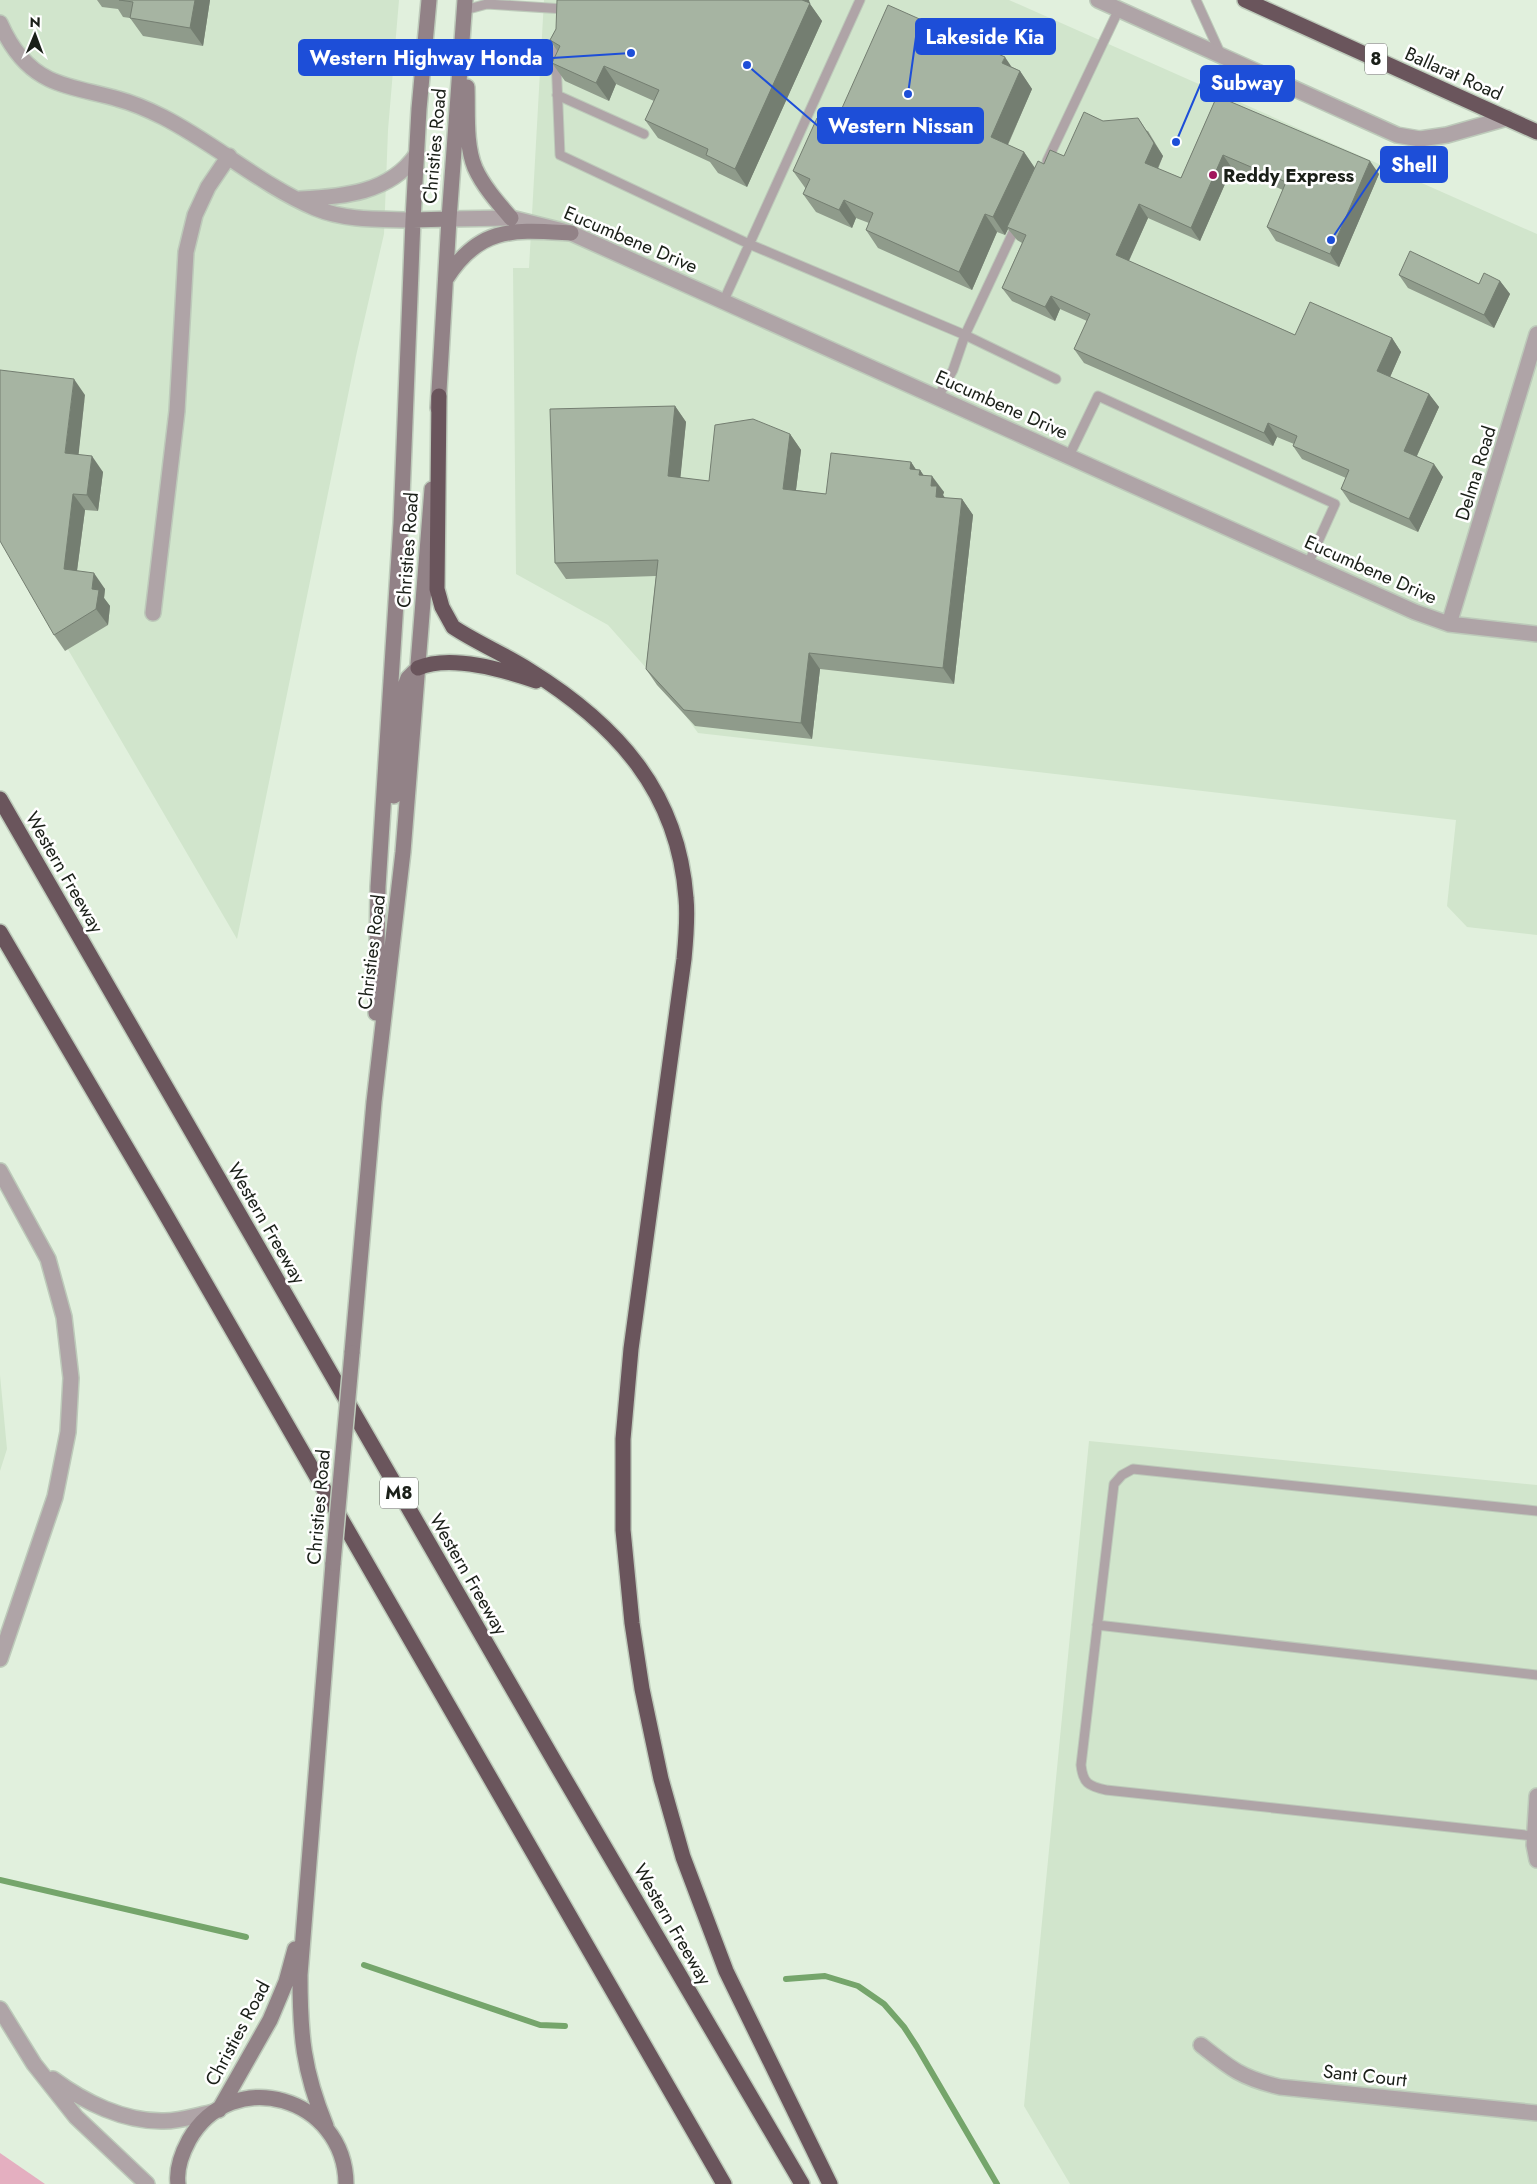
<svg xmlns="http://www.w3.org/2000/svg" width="1537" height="2184" viewBox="0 0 1537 2184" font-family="Jost,sans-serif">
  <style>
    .built { fill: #d1e5cc }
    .green { fill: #e4afc0 }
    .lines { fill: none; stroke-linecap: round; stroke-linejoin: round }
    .stream { stroke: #75a56b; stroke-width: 6 }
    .lane-casing { stroke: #bdcaba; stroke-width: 11 }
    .street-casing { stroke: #bdcaba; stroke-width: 18 }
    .secondary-casing { stroke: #bdcaba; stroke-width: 18 }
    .highway-casing { stroke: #bdcaba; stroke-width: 18 }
    .lane { stroke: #afa4a7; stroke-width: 9 }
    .street { stroke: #afa4a7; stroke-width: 15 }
    .secondary { stroke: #928287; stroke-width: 15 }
    .highway { stroke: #6a555c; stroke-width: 15 }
    .secondary-bridge-casing { stroke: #bdcaba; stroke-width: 18; stroke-linecap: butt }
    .secondary-bridge { stroke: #928287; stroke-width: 15 }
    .wall { fill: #8f9b8b }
    .shaded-wall { fill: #747e71 }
    .building { fill: #a6b4a2; stroke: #747e71 }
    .poi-dot { fill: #a2155c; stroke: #fff; stroke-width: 2 }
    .labels { text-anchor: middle; stroke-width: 5; stroke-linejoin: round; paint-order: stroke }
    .shield { fill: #fff; stroke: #5f625d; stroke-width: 1 }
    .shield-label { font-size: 18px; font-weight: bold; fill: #1a1f18 }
    .street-label { font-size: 19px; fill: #1a1f18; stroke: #fff }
    .poi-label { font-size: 19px; font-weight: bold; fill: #1a1f18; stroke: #fff; text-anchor: start }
    .leader { fill: none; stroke: #1d4ed8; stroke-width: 2 }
    .callout-dot { fill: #1d4ed8; stroke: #fff; stroke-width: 2 }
    .callout { fill: #1d4ed8; stroke: #1d4ed8; stroke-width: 2 }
    .callout-label { font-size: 20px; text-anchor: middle; font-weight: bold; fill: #fff }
  </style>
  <rect width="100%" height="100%" fill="#e1f0dd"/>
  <path class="built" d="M0,0H399L388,130L384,234L356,356L237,939L0,533Z
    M544,0H1009L1537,234V935L1467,927L1447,906L1456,820L698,733L671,696L608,625L516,574L513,268H529Z
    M0,1375L7,1449L0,1471Z
    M1089,1441L1537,1485V2184H1070L1024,2106Z"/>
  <path class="green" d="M0,2153L45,2184H0Z"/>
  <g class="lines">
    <path class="stream" d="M0,1880L246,1937
      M364,1965L540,2025L565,2026
      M786,1979L825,1976L858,1986L884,2004L904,2027L917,2047L997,2184"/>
    <defs>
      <path id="lane" d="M1196,0L1221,55
        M465,10L487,4L564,9
        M559,40L556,58L560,155L749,244L965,335L1056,379
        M557,95L644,134
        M1047,161L1119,9
        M724,300L860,0
        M938,397L953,370L965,335L1017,224
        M1069,456L1098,396L1335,504L1308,564
        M1097,1625L1537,1675
        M1534,1836L1106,1790C1088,1786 1083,1783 1081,1765L1114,1484L1122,1475L1133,1469L1537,1511"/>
      <path id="street" d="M1098,0L1397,135L1420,139L1447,135L1507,118
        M0,23C10,46 26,68 49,79C70,89 95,92 118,99C133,103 149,110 163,117C216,144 261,185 315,208C346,221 381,219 413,220
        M300,199C342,197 390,193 416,155
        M449,219L511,218L571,233L1415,612L1449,624L1537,634
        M153,613L177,411L186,252L195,215L208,187L229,156
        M1449,624L1537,334
        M0,1171L48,1259L64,1317L71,1378L68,1432L55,1497L0,1659
        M1537,1796L1534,1845L1537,1860
        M0,2009L34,2064L76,2117L147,2184
        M1201,2045C1231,2069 1242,2078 1280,2087L1537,2113
        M53,2079C84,2102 124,2122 164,2121C181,2121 198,2115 214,2112"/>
      <path id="secondary" d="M467,87C468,112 465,144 475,168C483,186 498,203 511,218
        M413,220L449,219
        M446,279C480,225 515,230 571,233
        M438,408L449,219L465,0
        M394,796L405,686L408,678L418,668
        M376,1013L378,887L401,523L413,220L419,109L429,0
        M352,1353L374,1102L403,852L432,489
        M219,2110L270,2020L286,1982L295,1949
        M326,2126C303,2070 300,2035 300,1975L333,1563
        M178,2184C176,2169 182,2153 189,2140C232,2064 345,2097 346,2184"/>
      <path id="highway" d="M1245,0L1537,132
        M439,396L437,589L442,607L453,627C477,643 504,654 529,670C616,724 678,791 686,898C688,918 686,938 684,959L631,1349L623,1439V1530L632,1623L642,1689L661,1779L683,1857L726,1971L830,2184
        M418,668C451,654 504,670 536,681
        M0,799L556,1764L802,2184
        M0,932L162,1208L724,2184"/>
    </defs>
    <use href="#lane" class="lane-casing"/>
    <use href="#street" class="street-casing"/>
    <use href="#secondary" class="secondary-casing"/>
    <use href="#highway" class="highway-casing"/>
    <use href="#lane" class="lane"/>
    <use href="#street" class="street"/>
    <use href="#secondary" class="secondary"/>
    <use href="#highway" class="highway"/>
    <defs>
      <path id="secondary-bridge" d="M333,1563L352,1353"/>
    </defs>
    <use href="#secondary-bridge" class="secondary-bridge-casing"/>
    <use href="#secondary-bridge" class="secondary-bridge"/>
  </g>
  <path class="wall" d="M97,0H210L203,46L143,36L130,18L123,17L118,9L102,7Z
    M810,4L822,21L747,187L718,173L710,162L658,138L645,120L654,101L616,84L609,101L565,81L552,63L558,52L550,40L556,29Z
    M1012,67L1020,71L1032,89L1008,145L1024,152L1035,168L1064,156L1103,121L1148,131L1163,156L1158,169L1181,178L1217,96L1379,174L1339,267L1276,241L1267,227L1283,190L1232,168L1200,241L1148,218L1129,261L1295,335L1392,338L1401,352L1390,377L1429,394L1439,407L1417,456L1443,477L1418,532L1350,502L1341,489L1346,478L1302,459L1293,446L1294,444L1277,437L1273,446L1084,363L1074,349L1087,321L1060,309L1055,321L1012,301L1002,288L1022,243L1017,240L1008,229L1005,235L997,232L972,290L878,248L866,230L869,223L856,218L852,228L816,212L803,194L806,189L793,171L834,126Z
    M1399,275L1479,284L1500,281L1510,294L1494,328L1408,288Z
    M85,395L78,455L103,472L98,511L85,510L77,571L105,589L104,598L110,606L108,625L65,651L54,635Z
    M675,406L686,422L680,478L709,481L790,434L801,450L796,490L826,494L911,462L916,470H920L923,475L944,492L943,495L945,498L962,499L973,515L954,684L820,669L812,739L695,726L657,685L646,669L656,576L566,579L555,563Z"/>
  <path class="shaded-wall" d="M195,0H210L203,46L190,28Z
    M801,0H809L810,4L822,21L747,187L735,169Z
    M1005,57L1017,75L1002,63Z
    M604,66L616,84L609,101L596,83Z
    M1020,71L1032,89L1003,155L991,137Z
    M1138,118L1163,156L1154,176L1145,163Z
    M1024,152L1036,170L1007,227L1008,229L1005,235L993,217Z
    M1223,155L1232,168L1200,241L1191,228Z
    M1370,161L1379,174L1339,267L1330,254Z
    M844,200L856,218L852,228L839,210Z
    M1139,204L1148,218L1125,269L1116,255Z
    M985,214L997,232L972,290L959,272Z
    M1500,281L1510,294L1494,328L1484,315Z
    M1051,296L1060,309L1055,321L1045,307Z
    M1392,338L1401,352L1387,384L1377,371Z
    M74,379L85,395L77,469L65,453Z
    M1429,394L1439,407L1413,464L1404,451Z
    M675,406L686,422L679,492L668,476Z
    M1268,423L1277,437L1273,446L1264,433Z
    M790,434L801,450L794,505L783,489Z
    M92,456L103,472L98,511L87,495Z
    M911,462L919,474L920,470L931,486L910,469Z
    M1434,464L1443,477L1418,532L1409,519Z
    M932,476L944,492L943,495L948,502L936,497L931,486Z
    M73,494L85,510L75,585L64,569Z
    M962,499L973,515L954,684L943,668Z
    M94,573L105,589L104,598L110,606L108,625L96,609L92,589Z
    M809,653L820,669L812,739L801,723Z"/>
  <path class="building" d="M119,0H195L190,28L130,18L133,2Z
    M557,0H802L810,3L735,169L706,155L708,149L645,120L659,90L604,66L596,83L552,63L560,46L550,40L556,29Z
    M888,5L1005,57L1002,63L1020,71L991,137L1024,152L993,217L985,214L959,272L866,230L873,213L844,200L839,210L803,194L810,179L793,171L817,118L834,126Z
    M1217,96L1370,161L1330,254L1267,227L1286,182L1223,155L1191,228L1139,204L1116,255L1295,335L1310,302L1392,338L1377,371L1429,394L1404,451L1434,464L1409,519L1341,489L1349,470L1293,446L1297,436L1268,423L1264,433L1074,349L1090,314L1051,296L1045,307L1002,288L1026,235L1007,227L1038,161L1044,164L1050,150L1064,156L1084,112L1103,121L1138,118L1154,143L1145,163L1181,178Z
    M1410,251L1479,284L1484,273L1500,281L1484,315L1399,275Z
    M0,370L74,379L65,453L92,456L87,495L73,494L64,569L94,573L92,589L99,590L96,609L54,635L0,541Z
    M675,406L668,476L709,481L715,425L753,419L790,434L783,489L826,494L831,453L911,462L910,469L920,470L919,475L932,476L931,486H937L936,497L962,499L943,668L809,653L801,723L684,710L646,669L658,560L555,563L550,409Z"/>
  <circle class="poi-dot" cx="1213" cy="175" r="5"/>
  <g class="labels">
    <g class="shield">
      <rect x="1365" y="43.5" width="22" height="31" rx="4"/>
      <rect x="380" y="1477.5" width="38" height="31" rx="4"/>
    </g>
    <g class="shield-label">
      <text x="1376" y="65">8</text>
      <text x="399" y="1499">M8</text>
    </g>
    <g class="street-label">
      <text transform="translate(1454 73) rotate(24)" y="7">Ballarat Road</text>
      <text transform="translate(434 146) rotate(-85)" y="7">Christies Road</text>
      <text transform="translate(631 239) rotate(23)" y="7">Eucumbene Drive</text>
      <text transform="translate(1002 404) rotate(24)" y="7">Eucumbene Drive</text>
      <text transform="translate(1475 473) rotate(-73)" y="7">Delma Road</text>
      <text transform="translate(407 550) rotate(-86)" y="7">Christies Road</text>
      <text transform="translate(1371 569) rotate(24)" y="7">Eucumbene Drive</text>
      <text transform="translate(65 872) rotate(60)" y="7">Western Freeway</text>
      <text transform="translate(371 952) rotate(-83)" y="7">Christies Road</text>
      <text transform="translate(267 1223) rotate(60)" y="7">Western Freeway</text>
      <text transform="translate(318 1507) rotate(-85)" y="7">Christies Road</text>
      <text transform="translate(469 1574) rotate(60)" y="7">Western Freeway</text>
      <text transform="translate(673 1924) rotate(60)" y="7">Western Freeway</text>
      <text transform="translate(237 2033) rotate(-62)" y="7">Christies Road</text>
      <text transform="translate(1365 2075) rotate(6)" y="7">Sant Court</text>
    </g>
    <g class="poi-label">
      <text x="1223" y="182">Reddy Express</text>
    </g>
  </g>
  <path class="leader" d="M908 94L916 37M631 53L552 58M1176 142L1201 83M747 65L818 126M1331 240L1381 165"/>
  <g class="callout-dot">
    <circle cx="908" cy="94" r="5"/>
    <circle cx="631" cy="53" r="5"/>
    <circle cx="1176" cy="142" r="5"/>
    <circle cx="747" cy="65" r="5"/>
    <circle cx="1331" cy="240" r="5"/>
  </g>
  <g class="callout">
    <rect x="916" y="19" width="139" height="35" rx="5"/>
    <rect x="299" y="40" width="253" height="35" rx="5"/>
    <rect x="1201" y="66" width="93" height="35" rx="5"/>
    <rect x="818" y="108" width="165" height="35" rx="5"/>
    <rect x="1381" y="147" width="66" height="35" rx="5"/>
  </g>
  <g class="callout-label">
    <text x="985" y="44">Lakeside Kia</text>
    <text x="426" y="65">Western Highway Honda</text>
    <text x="1247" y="90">Subway</text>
    <text x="901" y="133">Western Nissan</text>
    <text x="1414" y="172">Shell</text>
  </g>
  <g transform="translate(35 35) rotate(1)" stroke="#ffffff" stroke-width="4" paint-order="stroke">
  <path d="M0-4L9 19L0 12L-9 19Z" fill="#1a1f18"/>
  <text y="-8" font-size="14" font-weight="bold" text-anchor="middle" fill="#1a1f18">N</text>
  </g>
</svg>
